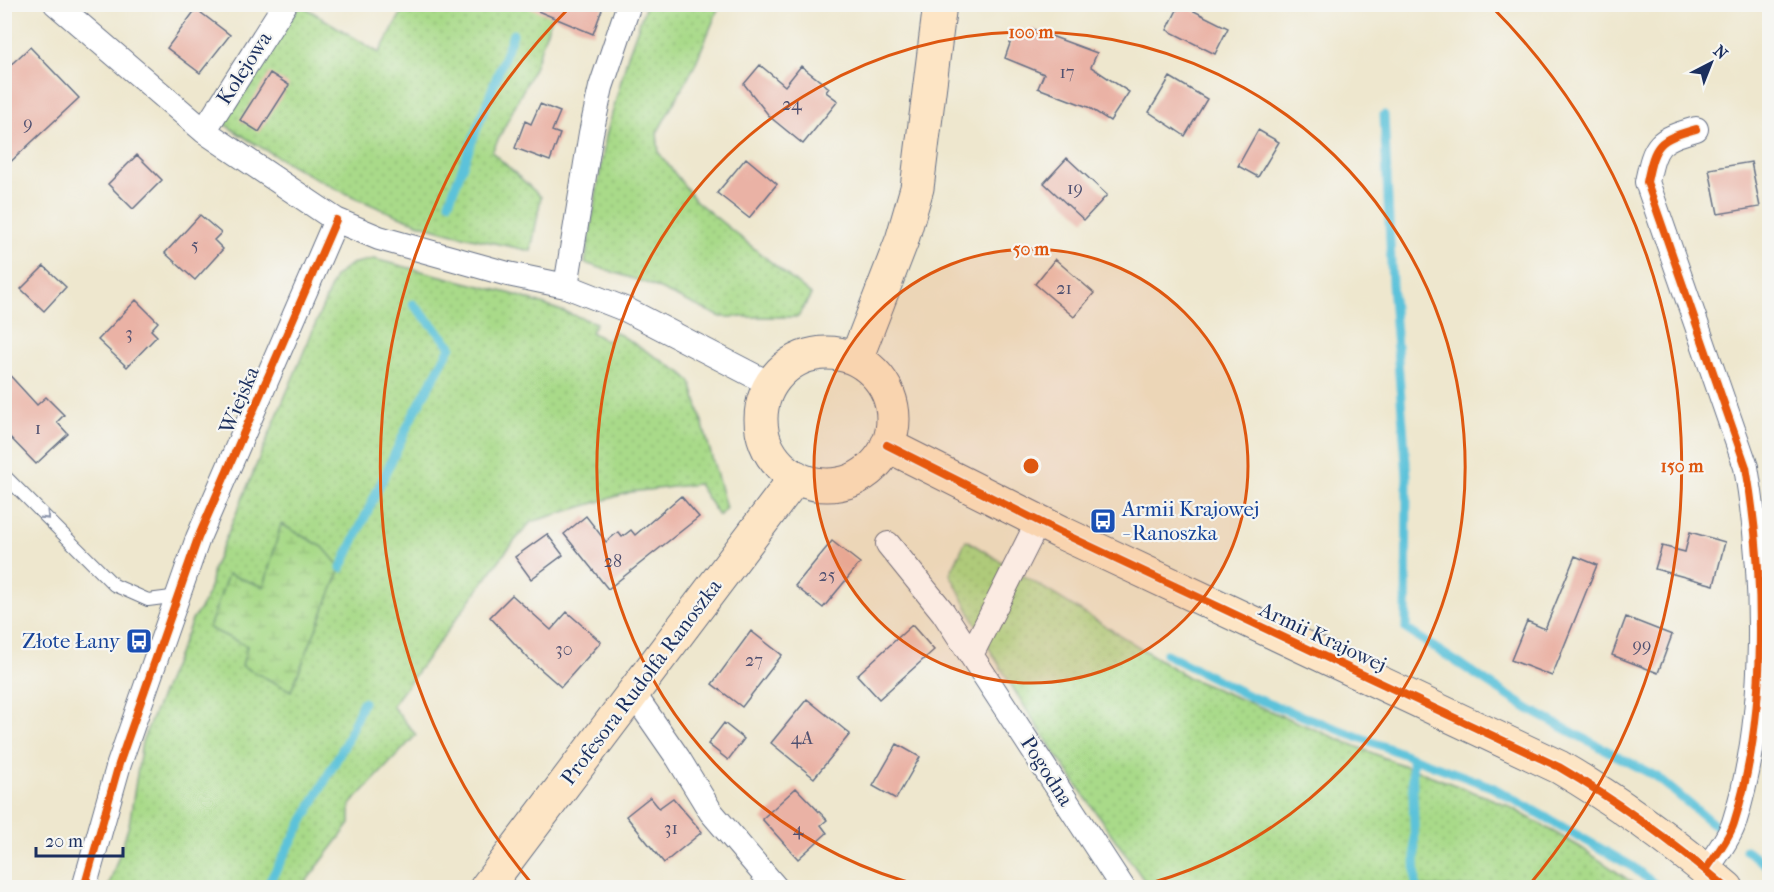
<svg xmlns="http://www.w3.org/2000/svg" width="1774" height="892" viewBox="0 0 1774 892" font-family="'IM FELL French Canon',serif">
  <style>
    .grass { fill: url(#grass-dots); stroke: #628474; stroke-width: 1.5 }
    .wetland { fill: url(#wetland-marsh); stroke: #628474; stroke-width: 1.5 }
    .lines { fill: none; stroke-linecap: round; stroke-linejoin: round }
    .stream { stroke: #5cc2da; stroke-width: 9 }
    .building { fill: #eab2a5 }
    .lane-casing { stroke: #656f85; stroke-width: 14 }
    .street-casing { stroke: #656f85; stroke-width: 26 }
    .secondary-casing { stroke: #656f85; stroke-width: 35 }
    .lane { stroke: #fff; stroke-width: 12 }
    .street { stroke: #fff; stroke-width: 24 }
    .secondary { stroke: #fde5c5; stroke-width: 33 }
    .cycleway-casing { stroke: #f6f6f2; stroke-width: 11 }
    .cycleway { stroke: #e8590c; stroke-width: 8 }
    .oneway { stroke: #8d97ae }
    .ring { fill: none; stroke: #de5710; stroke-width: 3 }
    .labels { text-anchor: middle; stroke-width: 4.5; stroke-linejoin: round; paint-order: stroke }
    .number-label { font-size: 18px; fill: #4f5070 }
    .street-label { font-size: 21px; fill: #1b2f5e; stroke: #f6f6f2 }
    .transit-label { font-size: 21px; fill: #164399; stroke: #f6f6f2; text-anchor: start }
    .centre { fill: #de5710; stroke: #f6f6f2; stroke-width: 3 }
    .ring-label { font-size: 18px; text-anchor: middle; font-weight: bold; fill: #de5710; stroke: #f6f6f2; stroke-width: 4.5; stroke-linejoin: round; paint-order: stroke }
  </style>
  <defs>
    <pattern id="grass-dots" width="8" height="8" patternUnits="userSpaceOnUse" patternTransform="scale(1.5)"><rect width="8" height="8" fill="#a9da89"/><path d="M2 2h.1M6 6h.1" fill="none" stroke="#91bb79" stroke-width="1.8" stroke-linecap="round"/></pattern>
    <pattern id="wetland-marsh" width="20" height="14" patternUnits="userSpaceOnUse" patternTransform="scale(1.5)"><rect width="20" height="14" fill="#a9da89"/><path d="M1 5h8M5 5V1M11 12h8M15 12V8" fill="none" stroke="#91bb79"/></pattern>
  </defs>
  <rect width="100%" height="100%" fill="#f6f6f2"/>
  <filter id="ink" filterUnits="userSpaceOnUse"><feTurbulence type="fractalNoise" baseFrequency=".0167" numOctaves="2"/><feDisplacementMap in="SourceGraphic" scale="12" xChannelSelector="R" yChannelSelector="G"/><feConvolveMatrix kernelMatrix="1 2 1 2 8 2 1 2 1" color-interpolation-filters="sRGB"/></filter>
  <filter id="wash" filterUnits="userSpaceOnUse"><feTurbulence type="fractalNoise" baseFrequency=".008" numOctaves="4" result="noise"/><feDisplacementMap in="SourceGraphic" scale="24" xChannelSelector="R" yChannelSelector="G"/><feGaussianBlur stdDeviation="1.35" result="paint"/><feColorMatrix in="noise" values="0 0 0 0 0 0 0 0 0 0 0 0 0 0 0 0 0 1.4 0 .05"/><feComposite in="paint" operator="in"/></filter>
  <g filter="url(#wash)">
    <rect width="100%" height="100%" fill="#eee7ce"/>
    <path class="grass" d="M301,5L379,53L406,5H556L534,68L492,152L541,197L531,251C498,243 464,238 432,228C358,204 289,167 224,124L230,105Z
      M646,5H720L694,67L657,133L659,153L696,201L811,295L798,317H721L649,284L585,263L606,136L628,55Z
      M374,259L516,295L596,323L591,332L608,342L614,331L682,373L691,382L726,508L719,516L698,484L631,492L531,522L507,550L392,706L416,735L350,805V824L302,887L108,888L129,825L142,742L193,618C205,604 212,590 212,571L335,277L351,264Z
      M966,540L1189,678L1392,761L1505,804L1580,847L1639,887H1149C1097,814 1044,741 998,663C980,635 966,604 950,574Z"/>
    <path class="wetland" d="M281,524L323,547L341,568L291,691L242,666L247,646L209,628L228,574L264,587Z"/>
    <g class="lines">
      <path class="stream" d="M1384,115L1392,284L1407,476L1406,629L1530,710L1657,777L1718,828
        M449,202L513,34
        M341,568L411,419L451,346L413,304
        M1166,654L1249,696L1492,787L1633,867L1659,888
        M1412,759L1416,888
        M1746,850L1770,868
        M266,888L344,746L363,702"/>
    </g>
    <g id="blocks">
      <path class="building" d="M521,4H604L593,34Z
        M1180,4L1228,28L1215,54L1167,30Z
        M196,9L230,35L200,73L167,48Z
        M1032,29L1097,53L1091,67L1129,92L1110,121L1088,107L1038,88L1044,74L1005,58L1014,32L1029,37Z
        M30,47L79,98L4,168V71Z
        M760,65L785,86L801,66L829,88L826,92L838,101L803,144L770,117L744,84Z
        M270,73L289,85L259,132L240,120Z
        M1170,77L1207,99L1185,136L1149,112Z
        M540,104L560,112L552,131L560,134L550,161L515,148L525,121L531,124Z
        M1258,130L1279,142L1258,177L1238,166Z
        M137,155L162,180L133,209L108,184Z
        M746,158L777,184L749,218L717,193Z
        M1067,158L1107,195L1084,220L1044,183Z
        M1751,162L1760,207L1718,214L1709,169Z
        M200,215L221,233L214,240L223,249L195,280L165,253Z
        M1055,259L1094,293L1074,317L1035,284Z
        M44,266L66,287L44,311L21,289Z
        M136,300L158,322L151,330L157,336L127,367L98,340Z
        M4,369L37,405L46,397L64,415L57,422L68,434L36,464L4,431Z
        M681,496L699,517L608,589L564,534L586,516L606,542L618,532L622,537L631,530L635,535Z
        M1690,532L1725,542L1714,585L1655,569L1662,546L1685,552Z
        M547,534L563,555L531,579L515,557Z
        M832,541L860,563L823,608L795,586Z
        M1575,556L1597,565L1552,676L1511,660L1527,621L1545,629Z
        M512,595L551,630L567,612L601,642L561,687L528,658L490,617Z
        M1626,617L1672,635L1658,673L1612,655Z
        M912,625L934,650L879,699L857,675Z
        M751,631L782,655L742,707L712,684Z
        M807,699L850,734L814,778L771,743Z
        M724,723L744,739L728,760L708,744Z
        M897,744L920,757L896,799L873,786Z
        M796,788L827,820L821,825L827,833L798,859L762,819Z
        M650,797L659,808L673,798L702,832L664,863L626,816Z"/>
    </g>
  </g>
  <g filter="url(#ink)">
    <use href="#blocks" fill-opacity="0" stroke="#656f85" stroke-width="1.5"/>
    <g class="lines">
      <defs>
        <path id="lane" d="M4,475L114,585L148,600L179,596"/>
        <path id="street" d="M56,4L204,131L336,220L379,238L508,274L566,286
          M629,4L601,87L591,133L566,286L627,310L770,384
          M1696,129C1658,140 1655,143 1647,182L1746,467C1765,577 1768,716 1734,823C1729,839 1715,856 1706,870
          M204,131L285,4
          M1038,522L971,655L1123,888
          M888,544L943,612L971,655
          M633,693L678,758L711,812L776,888
          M84,888L119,764L198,538L336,220"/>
        <path id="secondary" d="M761 419a66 66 0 1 1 132 0a66 66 0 1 1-132 0Z
          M856,359L902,240L917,188L940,4
          M887,445L1060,532L1559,767C1619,802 1674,843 1727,888
          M486,888L796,477"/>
      </defs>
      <use href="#lane" class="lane-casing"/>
      <use href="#street" class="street-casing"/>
      <use href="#secondary" class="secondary-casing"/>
      <use href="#lane" class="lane"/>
      <use href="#street" class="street"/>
      <use href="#secondary" class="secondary"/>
      <defs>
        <path id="cycleway" d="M1696,129C1658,140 1655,143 1647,182L1746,467C1765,577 1768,716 1734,823C1729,839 1715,856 1706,870
          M887,445L1060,532L1559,767C1619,802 1674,843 1727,888
          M84,888L119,764L198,538L336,220"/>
      </defs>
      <use href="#cycleway" class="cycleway-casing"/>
      <use href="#cycleway" class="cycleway"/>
    </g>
    <defs><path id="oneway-chevron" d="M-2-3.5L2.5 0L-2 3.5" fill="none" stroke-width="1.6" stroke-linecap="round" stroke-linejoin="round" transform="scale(1.5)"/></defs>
    <use class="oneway" href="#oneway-chevron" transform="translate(46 516) rotate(45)"/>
  </g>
  <circle cx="1031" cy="466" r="217" fill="#de5710" fill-opacity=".12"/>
  <g class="ring">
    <circle cx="1031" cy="466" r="217"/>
    <path d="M926 887A434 434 0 1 1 1136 887"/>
    <path d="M532 884A651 651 0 0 1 571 6M1491 6A651 651 0 0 1 1530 884"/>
  </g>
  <defs>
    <symbol id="bus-square" viewBox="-11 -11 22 22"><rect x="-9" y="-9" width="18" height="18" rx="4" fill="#1a4fb4" stroke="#f6f6f2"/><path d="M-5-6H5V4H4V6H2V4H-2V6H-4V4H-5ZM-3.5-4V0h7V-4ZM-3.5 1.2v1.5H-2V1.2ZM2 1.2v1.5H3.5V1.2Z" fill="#fff"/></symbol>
  </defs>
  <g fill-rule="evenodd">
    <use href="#bus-square" x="1088" y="506" width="30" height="30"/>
    <use href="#bus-square" x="124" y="626" width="30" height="30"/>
  </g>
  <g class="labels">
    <g class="number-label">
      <text x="1067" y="78">17</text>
      <text x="792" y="110">24</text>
      <text x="28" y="129">9</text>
      <text x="1075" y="194">19</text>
      <text x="195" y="251">5</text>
      <text x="1064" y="294">21</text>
      <text x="129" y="339">3</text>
      <text x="38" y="434">1</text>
      <text x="613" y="567">28</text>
      <text x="827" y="581">25</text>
      <text x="1642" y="651">99</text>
      <text x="564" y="655">30</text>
      <text x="754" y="666">27</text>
      <text x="802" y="744">4A</text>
      <text x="671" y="834">31</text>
      <text x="798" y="835">4</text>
    </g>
    <g class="street-label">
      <text transform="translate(244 68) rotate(-57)" y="7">Kolejowa</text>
      <text transform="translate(239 400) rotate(-67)" y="7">Wiejska</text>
      <text transform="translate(1323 637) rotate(25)" y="7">Armii Krajowej</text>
      <text transform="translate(641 682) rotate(-53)" y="7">Profesora Rudolfa Ranoszka</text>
      <text transform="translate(1047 771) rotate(57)" y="7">Pogodna</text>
    </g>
    <g class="transit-label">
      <text x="1122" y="516">Armii Krajowej<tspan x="1122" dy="24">- Ranoszka</tspan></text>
      <text x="120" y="648" text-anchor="end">Złote Łany</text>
    </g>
  </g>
  <circle cx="1031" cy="466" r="9" class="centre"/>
  <g class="ring-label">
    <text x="1031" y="38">100 m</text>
    <text x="1031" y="255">50 m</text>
    <text x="1682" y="472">150 m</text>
  </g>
  <rect width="1774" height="892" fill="none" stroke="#f6f6f2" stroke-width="24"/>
  <g transform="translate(1711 63) rotate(42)" stroke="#f6f6f2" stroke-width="4.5" paint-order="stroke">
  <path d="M0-4.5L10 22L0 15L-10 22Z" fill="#1b2f5e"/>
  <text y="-9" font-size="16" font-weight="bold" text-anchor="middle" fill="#1b2f5e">N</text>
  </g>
  <path d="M36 847v9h87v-9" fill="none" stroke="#1b2f5e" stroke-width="3"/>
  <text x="45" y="847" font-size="18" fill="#1b2f5e" stroke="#f6f6f2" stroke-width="4.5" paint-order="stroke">20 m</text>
</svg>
